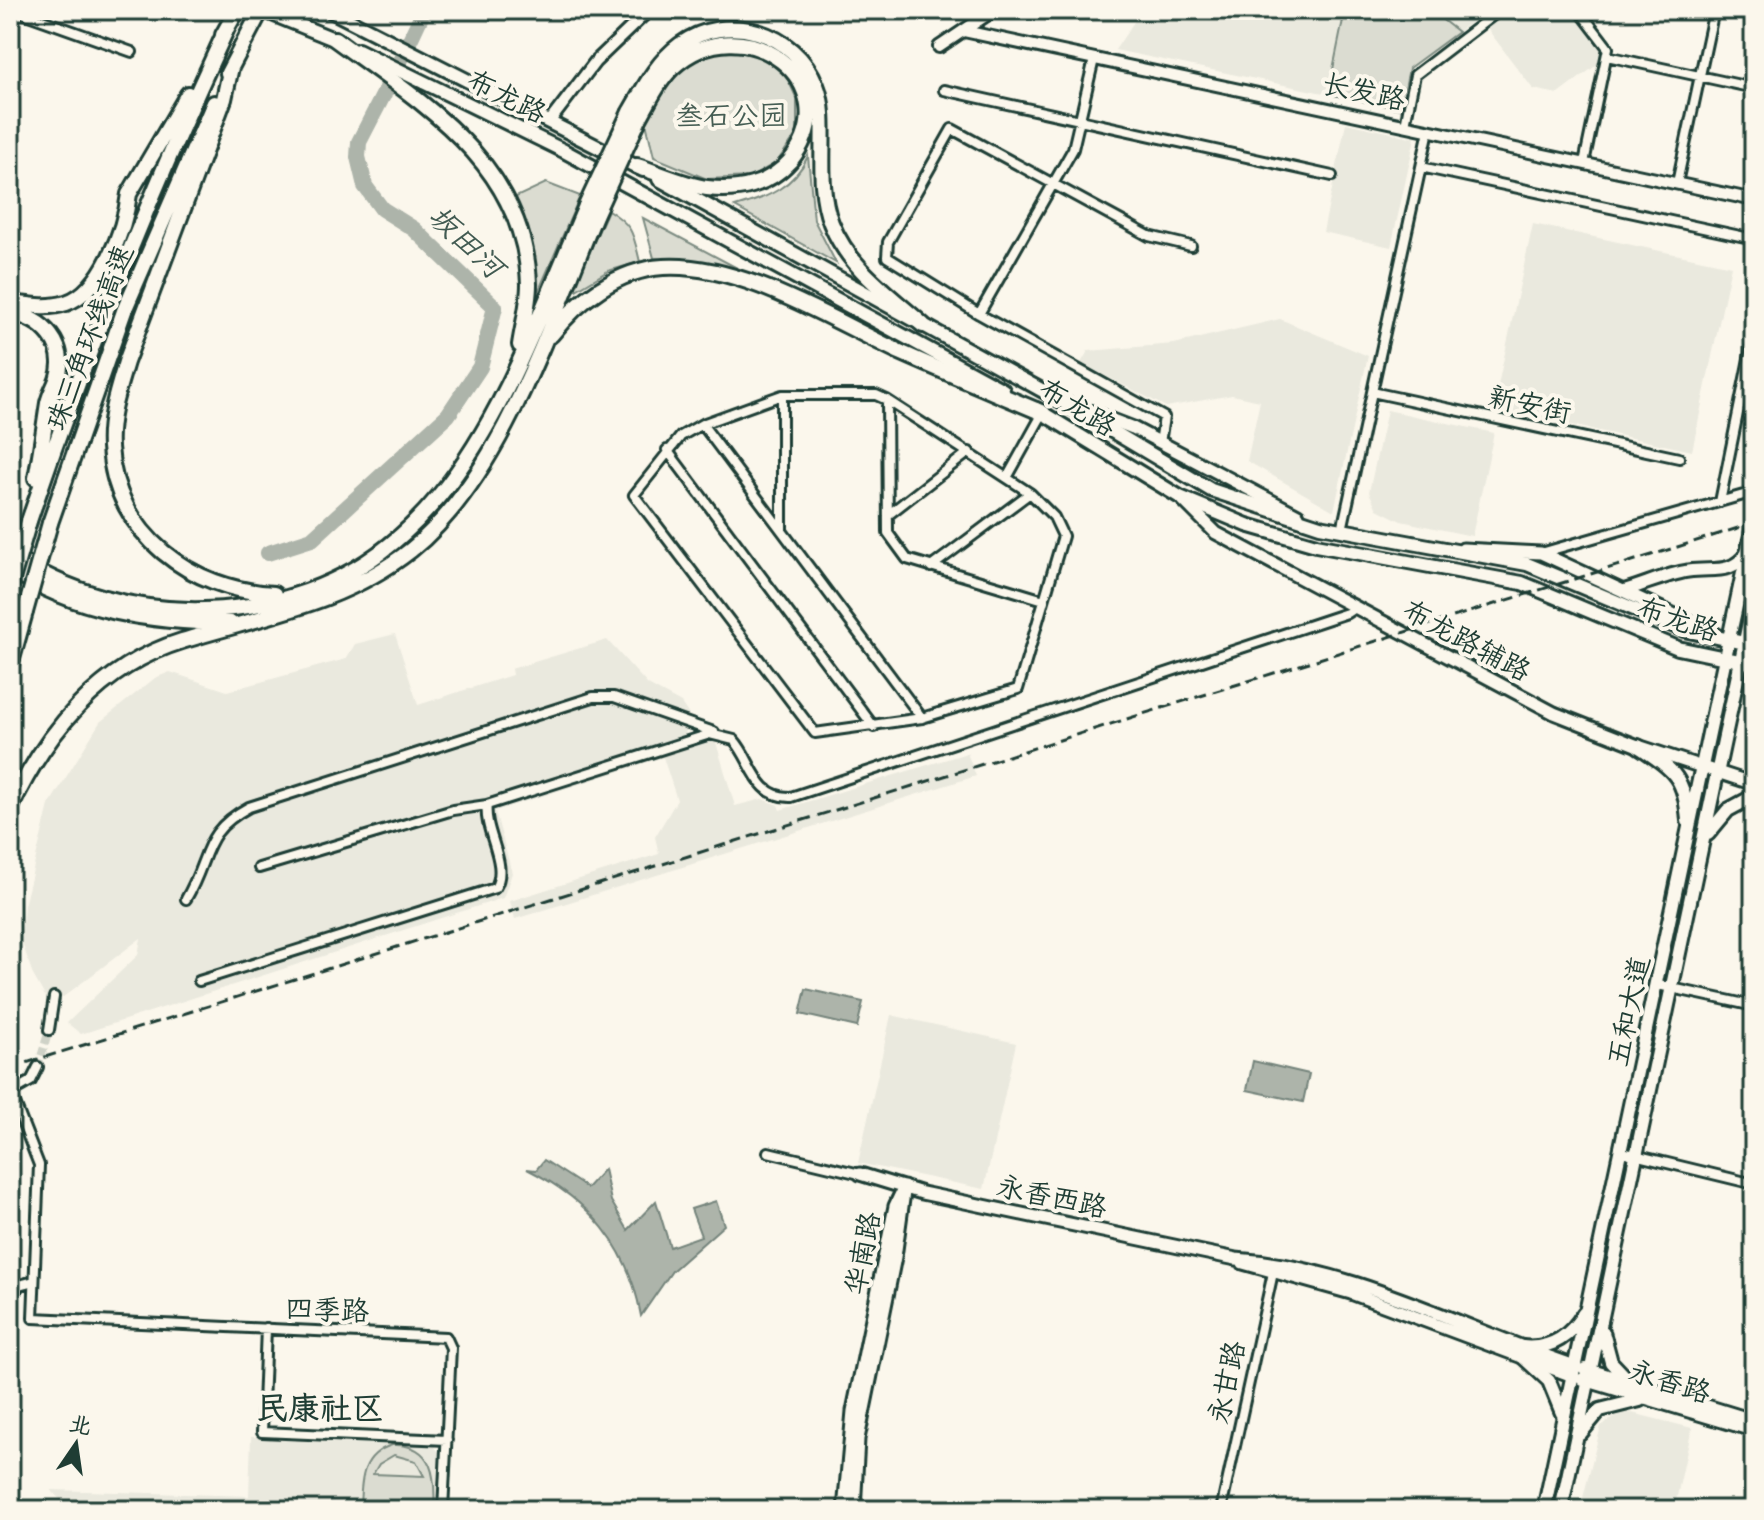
<svg xmlns="http://www.w3.org/2000/svg" width="1764" height="1520" viewBox="0 0 1764 1520" font-family="Dekko,'LXGW WenKai TC',sans-serif">
  <style>
    .built { fill: #eae9de }
    .green { fill: #dbdcd1; stroke: #7d8c82; stroke-width: 2; fill-rule: evenodd }
    .water { fill: #adb4aa; stroke: #74847b; stroke-width: 2 }
    .lines { fill: none; stroke-linecap: round; stroke-linejoin: round }
    .river { stroke: #adb4aa; stroke-width: 16 }
    .minor-tunnel { stroke: #cfd2c7; stroke-width: 8; stroke-dasharray: 8 4; stroke-linecap: butt }
    .minor-casing { stroke: #1f3d34; stroke-width: 14 }
    .tertiary-casing { stroke: #1f3d34; stroke-width: 16 }
    .secondary-casing { stroke: #1f3d34; stroke-width: 17 }
    .primary-casing { stroke: #1f3d34; stroke-width: 18 }
    .motorway-casing { stroke: #1f3d34; stroke-width: 20 }
    .minor { stroke: #fbf7ec; stroke-width: 8 }
    .tertiary { stroke: #fbf7ec; stroke-width: 10 }
    .secondary { stroke: #fbf7ec; stroke-width: 11 }
    .primary { stroke: #fbf7ec; stroke-width: 12 }
    .motorway { stroke: #fbf7ec; stroke-width: 14 }
    .rail { stroke: #1f3d34; stroke-width: 3; stroke-dasharray: 12 6; stroke-linecap: butt }
    .motorway-bridge-casing { stroke: #1f3d34; stroke-width: 20; stroke-linecap: butt }
    .motorway-bridge { stroke: #fbf7ec; stroke-width: 14 }
    .labels { text-anchor: middle; stroke-width: 8; stroke-linejoin: round; paint-order: stroke }
    .street-label { font-size: 28px; fill: #1f3d34; stroke: #fbf7ec }
    .park-label { font-size: 28px; fill: #455d53; stroke: #fbf7ec }
    .water-label { font-size: 30px; font-style: italic; fill: #425b52; stroke: #fbf7ec }
    .quarter-label { font-size: 32px; font-weight: bold; fill: #1f3d34; stroke: #fbf7ec }
  </style>
  <rect width="100%" height="100%" fill="#fbf7ec"/>
  <filter id="ink" filterUnits="userSpaceOnUse"><feTurbulence type="fractalNoise" baseFrequency=".0125" numOctaves="2"/><feDisplacementMap in="SourceGraphic" scale="16" xChannelSelector="R" yChannelSelector="G"/><feConvolveMatrix kernelMatrix="1 2 1 2 8 2 1 2 1" color-interpolation-filters="sRGB"/></filter>
  <g filter="url(#ink)">
    <path class="built" d="M1142,10H1345L1328,94L1115,50Z
      M1430,10H1487L1458,32Z
      M1509,10H1571L1601,50L1598,64L1558,94L1533,89L1486,27Z
      M1346,123L1415,138L1391,247L1323,232Z
      M1533,224L1731,266L1692,451L1493,408Z
      M1280,319L1368,356L1334,511L1247,461L1260,401L1232,395L1166,407L1081,363L1088,351L1174,344Z
      M1387,410L1494,433L1472,536L1401,521L1377,509L1369,492Z
      M395,634L418,705L512,675L511,669L607,640L648,685L681,703L689,715L682,750L715,739L735,806L762,799L778,805L780,810L967,753L976,776L515,919L510,901L659,854L655,837L677,800L663,757L495,811L512,873L503,898L81,1034L67,1023L138,955L141,938L63,997L46,998L33,975L21,939L24,906L49,805L100,722L155,678L170,672L227,691L346,659L355,644Z
      M891,1015L1016,1043L984,1189L858,1163Z
      M1624,1411L1692,1428L1674,1510H1580L1601,1426Z
      M251,1437L432,1444L439,1452L436,1510H70L51,1490L249,1496Z"/>
    <path class="green" d="M1345,10H1430L1458,32L1409,68L1401,109L1328,94Z
      M751,49L783,69L797,99V133L777,162L751,177L707,179L654,157L646,123C675,70 688,50 751,49Z
      M808,156L814,220L836,263L735,207C767,198 794,187 808,156Z
      M546,183L580,196L536,297L530,246L516,197Z
      M608,210C634,226 633,234 640,262L608,271L571,293Z
      M643,218L754,277L712,264L654,258Z
      M392,1445C434,1443 436,1478 434,1510H360C361,1482 360,1455 392,1445ZM394,1455L416,1461L424,1476L373,1474L379,1464Z"/>
    <path class="water" d="M806,989L863,1002L857,1027L800,1014Z
      M1253,1061L1309,1074L1303,1102L1247,1090Z
      M544,1160L587,1188L604,1169L611,1201L628,1230L656,1201L670,1247L701,1236L691,1209L716,1201L724,1225L672,1271L641,1316C629,1246 589,1200 527,1169L536,1170Z"/>
    <g class="lines">
      <path class="river" d="M394,74L424,10
        M268,553L312,539L448,415L480,367L495,307L414,229L382,209L365,186L358,157L359,142L389,84"/>
      <path class="minor-tunnel" d="M38,1067L49,1030"/>
      <defs>
        <path id="minor" d="M14,10L132,52
          M1579,10L1608,48L1584,163
          M1607,56L1754,88
          M944,90L1332,176
          M1405,125L1415,75L1500,10
          M1421,167L1754,239
          M1677,183L1714,10
          M979,314L1073,149L1094,59
          M1372,392L1679,458
          M782,395H876L887,400L1030,493L1054,517L1063,536L1018,689L922,718L815,733L634,495L681,436L702,424Z
          M782,395V530
          M887,400L888,533L907,559L1044,600
          M702,424L922,718
          M1160,443L1164,417L979,314L887,257L888,242L952,129L1149,236L1191,246
          M667,450L874,727
          M1008,476L1043,413
          M1720,502L1754,334
          M888,515L969,452
          M1342,530L1429,130
          M1541,553L1754,492
          M931,567L1030,493
          M259,868L453,810L487,805L710,734L734,740C753,761 755,798 791,797L1347,613L1356,607
          M186,899C211,856 201,833 249,807L593,697H614L714,732
          M199,981L495,888C510,865 483,831 487,805
          M1658,985L1754,1006
          M49,1030L54,997
          M10,1093L31,1081L38,1067
          M11,1093L39,1165L33,1318L446,1337L451,1348L443,1510
          M768,1152L860,1174
          M1622,1152L1754,1184
          M10,1304L19,1285L34,1281
          M266,1328L262,1432L447,1440
          M1221,1510L1274,1268"/>
        <path id="tertiary" d="M964,31L1754,200
          M939,47L994,10
          M550,121L595,62L649,10"/>
        <path id="secondary" d="M1081,408L1133,428L1298,515
          M1183,500L1216,533L1554,713L1638,746L1754,784
          M1463,549L1541,553L1716,634
          M1626,590C1646,584 1668,574 1688,571C1713,567 1730,576 1747,553
          M860,1174L922,1193L1236,1259C1353,1267 1464,1329 1575,1366
          M1243,1263L1351,1293L1573,1376
          M844,1510L853,1411L895,1206L904,1187
          M854,1510L858,1439L895,1257L904,1192"/>
        <path id="primary" d="M262,10L341,42
          M329,10L643,170
          M358,50L564,151L1003,390
          M659,179L1065,403L1211,490L1320,526L1527,564L1684,630L1754,645
          M1036,409L1180,497L1247,525L1316,545L1522,583L1678,648L1754,664
          M1638,746C1673,770 1685,776 1688,821
          M1708,834L1728,810L1754,796
          M1603,1332L1611,1362L1629,1381
          M1522,1347C1550,1350 1570,1337 1584,1313
          M1524,1358L1549,1381L1562,1413
          M1585,1369L1754,1421
          M1583,1379L1754,1430
          M1580,1434L1600,1410L1640,1400
          M1544,1510L1754,521
          M1561,1510L1754,599"/>
        <path id="motorway" d="M223,35L237,10
          M335,39C421,102 525,164 529,284C529,304 523,325 520,345
          M231,67L224,99L126,362C118,389 108,418 110,447C115,535 192,590 274,594
          M228,73L261,10
          M630,112C644,88 657,62 680,45C726,11 795,31 816,85C831,121 813,177 831,223C848,267 888,294 923,325
          M637,166C659,173 684,185 707,188C738,192 769,185 790,161C852,86 745,0 672,68C658,82 649,101 639,119
          M10,303C28,305 48,309 66,303C102,291 125,229 129,194L188,94
          M10,313C43,318 69,345 57,380C54,388 50,394 48,403C44,428 41,453 36,478
          M551,335C578,300 618,270 663,267C741,262 833,321 902,353C949,374 996,393 1043,413
          M29,521C86,352 152,189 227,28
          M50,523L124,311L214,103
          M10,554C65,593 138,612 205,610C445,602 507,390 586,206
          M10,568C74,612 154,622 230,623
          M10,666L25,612
          M10,809C45,733 100,666 182,641C262,616 343,604 411,550C503,476 551,320 596,213"/>
      </defs>
      <use href="#minor" class="minor-casing"/>
      <use href="#tertiary" class="tertiary-casing"/>
      <use href="#secondary" class="secondary-casing"/>
      <use href="#primary" class="primary-casing"/>
      <use href="#motorway" class="motorway-casing"/>
      <use href="#minor" class="minor"/>
      <use href="#tertiary" class="tertiary"/>
      <use href="#secondary" class="secondary"/>
      <use href="#primary" class="primary"/>
      <use href="#motorway" class="motorway"/>
      <path class="rail" d="M10,1068L1754,523"/>
      <defs>
        <path id="motorway-bridge" d="M586,206L630,112
          M596,213L639,119
          M10,586L29,521
          M25,612L50,523"/>
      </defs>
      <use href="#motorway-bridge" class="motorway-bridge-casing"/>
      <use href="#motorway-bridge" class="motorway-bridge"/>
    </g>
  </g>
  <g class="labels">
    <g class="street-label">
      <text transform="translate(1364 91) rotate(12)" y="10">长发路</text>
      <text transform="translate(507 96) rotate(26)" y="10">布龙路</text>
      <text transform="translate(89 337) rotate(-69)" y="10">珠三角环线高速</text>
      <text transform="translate(1530 404) rotate(12)" y="10">新安街</text>
      <text transform="translate(1078 407) rotate(31)" y="10">布龙路</text>
      <text transform="translate(1678 619) rotate(18)" y="10">布龙路</text>
      <text transform="translate(1467 640) rotate(28)" y="10">布龙路辅路</text>
      <text transform="translate(1628 1011) rotate(-78)" y="10">五和大道</text>
      <text transform="translate(1052 1196) rotate(12)" y="10">永香西路</text>
      <text transform="translate(862 1253) rotate(-79)" y="10">华南路</text>
      <text transform="translate(327 1309) rotate(2)" y="10">四季路</text>
      <text transform="translate(1670 1381) rotate(17)" y="10">永香路</text>
      <text transform="translate(1226 1382) rotate(-78)" y="10">永甘路</text>
    </g>
    <g class="park-label">
      <text x="731" y="125">叁石公园</text>
    </g>
    <g class="water-label">
      <text transform="translate(466 242) rotate(43)" y="10">坂田河</text>
    </g>
    <g class="quarter-label">
      <text x="320" y="1419">民康社区</text>
    </g>
  </g>
  <rect width="1764" height="1520" fill="none" stroke="#fbf7ec" stroke-width="40"/>
  <rect x="20" y="20" width="1724" height="1480" fill="none" stroke="#1f3d34" stroke-width="3" filter="url(#ink)"/>
  <g transform="translate(76 1444) rotate(13)" stroke="#fbf7ec" stroke-width="6" paint-order="stroke">
  <path d="M0-6L14 30L0 20L-14 30Z" fill="#1f3d34"/>
  <text y="-12" font-size="22" font-weight="bold" text-anchor="middle" fill="#1f3d34">北</text>
  </g>
</svg>
